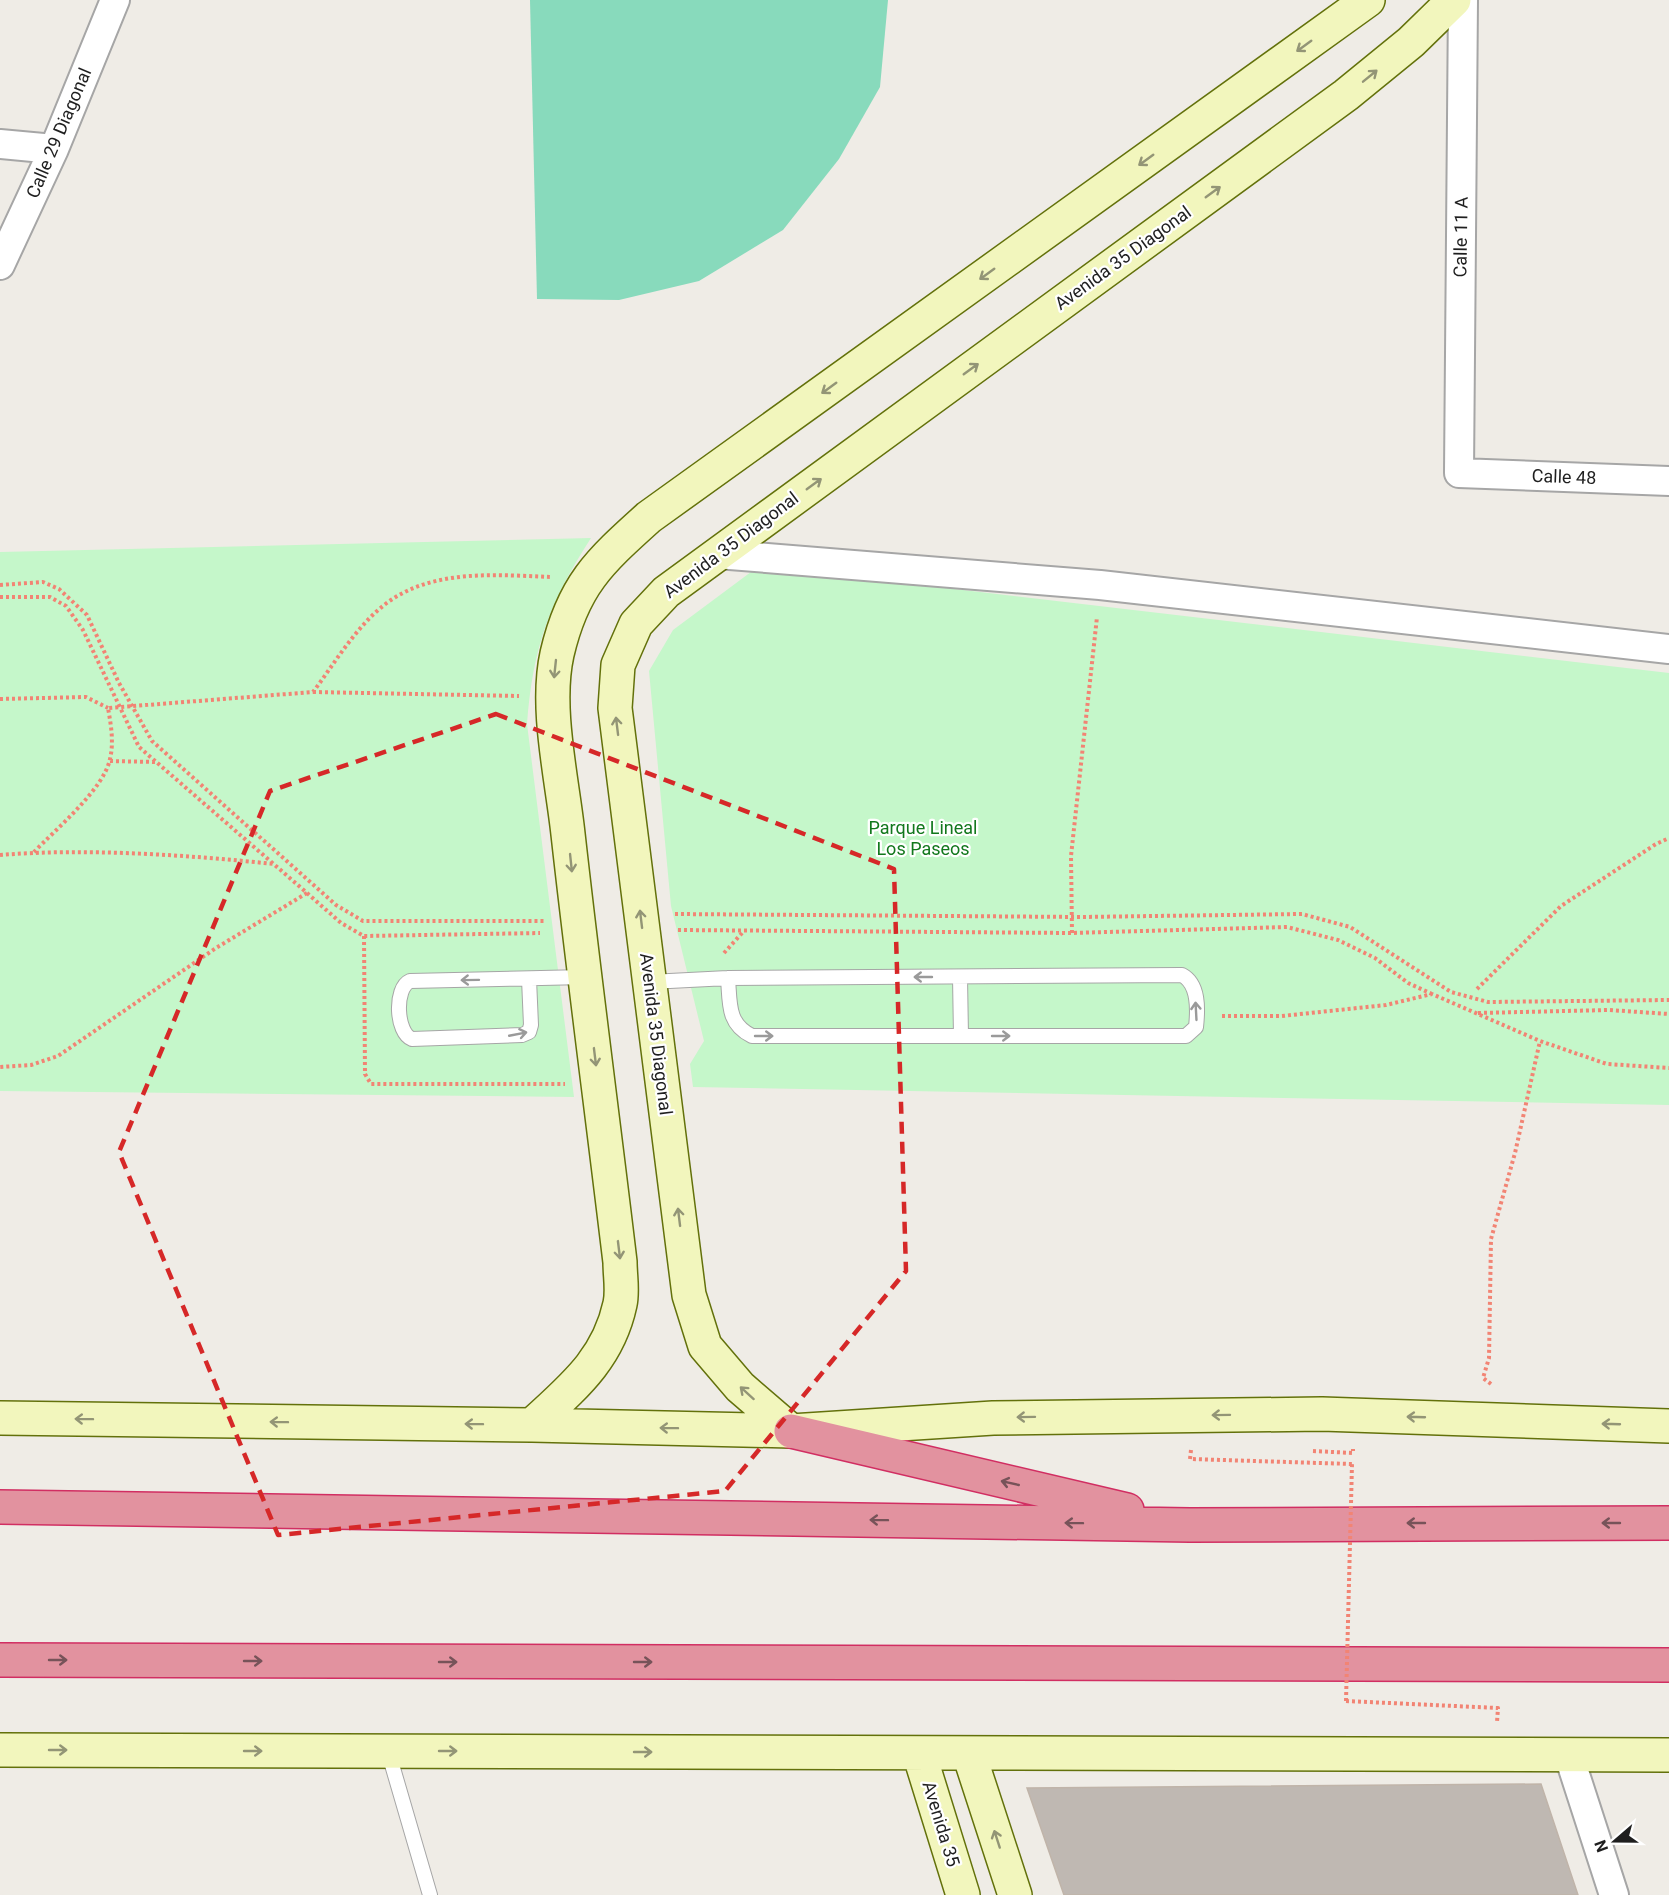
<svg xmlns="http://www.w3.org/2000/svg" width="1669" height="1895" viewBox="0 0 1669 1895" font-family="Roboto,sans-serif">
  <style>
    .park { fill: #c5f7ca }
    .pitch { fill: #88dabc }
    .building { fill: #bfb8b2; stroke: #c0b4a9; stroke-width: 1.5 }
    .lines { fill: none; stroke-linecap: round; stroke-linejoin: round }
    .lane-casing { stroke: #a6a6a6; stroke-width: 16 }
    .street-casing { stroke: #a6a6a6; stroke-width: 32 }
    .secondary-casing { stroke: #63710b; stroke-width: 36 }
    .highway-casing { stroke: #d12e62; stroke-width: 36 }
    .path { stroke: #f28474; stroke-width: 4; stroke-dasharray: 3 3; stroke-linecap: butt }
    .lane { stroke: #fff; stroke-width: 14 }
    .street { stroke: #fff; stroke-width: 28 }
    .secondary { stroke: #f2f6bd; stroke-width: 33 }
    .highway { stroke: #e2929f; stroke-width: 33 }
    .path-bridge { stroke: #f28474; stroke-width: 4; stroke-dasharray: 3 3; stroke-linecap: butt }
    .oneway { stroke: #939576 }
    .oneway2 { stroke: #9a9a9a }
    .oneway3 { stroke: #775359 }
    .marked { fill: none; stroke: #d62828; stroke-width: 4.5; stroke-dasharray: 12 8; stroke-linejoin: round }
    .labels { text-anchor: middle; stroke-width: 4.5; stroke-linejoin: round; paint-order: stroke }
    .street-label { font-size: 18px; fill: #1f1f1f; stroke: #fff }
    .park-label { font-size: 18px; fill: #12781d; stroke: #fff }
  </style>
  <rect width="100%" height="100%" fill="#efece6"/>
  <path class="park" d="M591,538C549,603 533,647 527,724L574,1097L0,1091V552Z
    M759,566L1669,673V1105L693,1087L690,1064L704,1041L671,906L649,671L673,630Z"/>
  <path class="pitch" d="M530,0H888L880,87L839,159L783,230L699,281L619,300L537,299Z"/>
  <path class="building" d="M1541,1784L1578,1895H1064L1027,1788Z"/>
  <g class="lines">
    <defs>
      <path id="lane" d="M960,977L961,1036
        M529,979L531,1025L529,1032L522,1035L412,1039C396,1033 394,988 410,981L585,977
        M650,982L728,978L1182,975C1199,984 1198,1009 1196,1027L1186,1036H752C727,1024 730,1003 728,978
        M388,1751L430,1895"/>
      <path id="street" d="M1463,0L1459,473L1669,481
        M0,144L54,149
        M0,265L54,149L115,0
        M717,554L1100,585L1669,649
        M1569,1756L1614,1895"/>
      <path id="secondary" d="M0,1418L532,1425L791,1431L993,1418L1322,1414L1669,1426
        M532,1425C572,1388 608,1360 620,1304C623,1291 620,1276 620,1262C603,1120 584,977 568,834C562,778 545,708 557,654C573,585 599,562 649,517L1368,0
        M791,1431L740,1387L705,1346L689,1295L615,708L618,665L636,624L666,592L1346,95L1411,42L1454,0
        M0,1750L1669,1755
        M919,1753L963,1895
        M969,1754L1015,1895"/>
      <path id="highway" d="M791,1431L1127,1510
        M0,1507L1190,1525L1669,1523
        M0,1660L1669,1665"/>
    </defs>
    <use href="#lane" class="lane-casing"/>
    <use href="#street" class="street-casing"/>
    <use href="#secondary" class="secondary-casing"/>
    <use href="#highway" class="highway-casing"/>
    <path class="path" d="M0,585L43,582L59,589L87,615L119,683L152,741L336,905L363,921H544
      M0,597H50L66,606L83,630L139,747L307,893L216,948L58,1056L31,1065L0,1067
      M313,692L519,696
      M0,699L86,697L108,708
      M110,761L156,762
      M34,852C55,830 104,789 110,759C114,742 111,725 108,708L313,692C338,659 363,614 401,594C445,570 502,575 550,577
      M0,855C86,848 188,855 274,864
      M307,893L341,923L364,936L540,933
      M675,914L1081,917L1302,914L1350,927L1451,992L1488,1002L1669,1000
      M678,930L1072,933L1287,927L1338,940L1375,958L1408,983L1432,994
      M1072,933L1071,856L1097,617
      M364,936L365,1074L371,1084H565
      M724,953L743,932
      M1477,989L1561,906L1656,844L1669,838
      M1478,1013L1609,1010L1669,1014
      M1222,1016H1282L1386,1005L1432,994L1540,1041L1607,1064L1669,1068
      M1491,1384L1483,1378L1489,1358L1491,1239L1515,1153L1540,1041
      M1191,1450L1190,1459L1352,1464
      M1313,1451L1353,1453V1449
      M1346,1701L1498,1708L1497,1722"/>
    <use href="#lane" class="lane"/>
    <use href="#street" class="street"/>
    <use href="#secondary" class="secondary"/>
    <use href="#highway" class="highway"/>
    <path class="path-bridge" d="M1346,1701L1352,1464"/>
  </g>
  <defs><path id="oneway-shaft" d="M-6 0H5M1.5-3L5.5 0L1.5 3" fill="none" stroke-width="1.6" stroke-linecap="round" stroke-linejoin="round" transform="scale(1.5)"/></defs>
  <g class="oneway">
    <use href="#oneway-shaft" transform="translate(1304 46) rotate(144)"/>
    <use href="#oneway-shaft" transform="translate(1370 76) rotate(-39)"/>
    <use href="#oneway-shaft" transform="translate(1146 160) rotate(144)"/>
    <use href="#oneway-shaft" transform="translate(1213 192) rotate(-36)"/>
    <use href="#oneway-shaft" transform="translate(987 274) rotate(144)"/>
    <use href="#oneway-shaft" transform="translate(971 369) rotate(-36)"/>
    <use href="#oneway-shaft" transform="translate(829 388) rotate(144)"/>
    <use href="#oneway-shaft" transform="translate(814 484) rotate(-36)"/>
    <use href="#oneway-shaft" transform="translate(555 669) rotate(96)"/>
    <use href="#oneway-shaft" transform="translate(617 726) rotate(-97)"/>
    <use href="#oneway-shaft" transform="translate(571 863) rotate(84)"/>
    <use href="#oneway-shaft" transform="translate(641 919) rotate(-97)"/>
    <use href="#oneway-shaft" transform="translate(595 1057) rotate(83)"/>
    <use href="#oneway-shaft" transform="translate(679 1217) rotate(-97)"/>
    <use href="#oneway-shaft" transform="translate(619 1250) rotate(83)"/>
    <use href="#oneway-shaft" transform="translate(747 1393) rotate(-138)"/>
    <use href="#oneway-shaft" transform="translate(1221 1415) rotate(179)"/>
    <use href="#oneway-shaft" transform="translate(1026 1417) rotate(179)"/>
    <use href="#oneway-shaft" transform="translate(1416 1417) rotate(-178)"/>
    <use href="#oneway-shaft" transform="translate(84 1419) rotate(-179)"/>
    <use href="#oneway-shaft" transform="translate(279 1422) rotate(-179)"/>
    <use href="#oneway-shaft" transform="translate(474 1424) rotate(-179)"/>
    <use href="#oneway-shaft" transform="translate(1611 1424) rotate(-178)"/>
    <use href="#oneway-shaft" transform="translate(669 1428) rotate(-179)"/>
    <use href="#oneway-shaft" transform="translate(58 1750)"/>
    <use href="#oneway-shaft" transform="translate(253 1751)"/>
    <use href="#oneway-shaft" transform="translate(448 1751)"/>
    <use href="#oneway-shaft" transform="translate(643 1752)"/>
    <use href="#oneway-shaft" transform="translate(997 1839) rotate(-108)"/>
  </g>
  <g class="oneway2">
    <use href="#oneway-shaft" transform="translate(923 977) rotate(180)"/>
    <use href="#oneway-shaft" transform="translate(470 980) rotate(179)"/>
    <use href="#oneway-shaft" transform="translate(1196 1011) rotate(-93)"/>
    <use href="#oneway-shaft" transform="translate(518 1034) rotate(-11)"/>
    <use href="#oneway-shaft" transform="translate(764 1036)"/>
    <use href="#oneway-shaft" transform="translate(1001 1036)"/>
  </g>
  <g class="oneway3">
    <use href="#oneway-shaft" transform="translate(1010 1483) rotate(-167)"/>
    <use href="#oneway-shaft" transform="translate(879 1520) rotate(-179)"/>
    <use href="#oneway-shaft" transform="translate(1074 1523) rotate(-179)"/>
    <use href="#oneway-shaft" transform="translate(1416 1523) rotate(-180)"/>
    <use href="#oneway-shaft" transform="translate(1611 1523) rotate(-180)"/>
    <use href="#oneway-shaft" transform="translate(58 1660)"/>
    <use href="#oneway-shaft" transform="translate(253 1661)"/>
    <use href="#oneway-shaft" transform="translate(448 1662)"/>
    <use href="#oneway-shaft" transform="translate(643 1662)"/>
  </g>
  <path class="marked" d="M496,714L894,869L906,1271L725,1491L278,1535L119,1152L270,791Z"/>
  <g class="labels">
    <g class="street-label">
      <text transform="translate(59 133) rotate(-67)" y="6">Calle 29 Diagonal</text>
      <text transform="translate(1461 237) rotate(-89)" y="6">Calle 11 A</text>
      <text transform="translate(1123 258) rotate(-36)" y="6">Avenida 35 Diagonal</text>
      <text transform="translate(1564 477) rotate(2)" y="6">Calle 48</text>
      <text transform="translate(731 545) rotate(-37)" y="6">Avenida 35 Diagonal</text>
      <text transform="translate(656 1034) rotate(83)" y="6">Avenida 35 Diagonal</text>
      <text transform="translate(941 1824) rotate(73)" y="6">Avenida 35</text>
    </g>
    <g class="park-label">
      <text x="923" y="834">Parque Lineal<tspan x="923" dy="21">Los Paseos</tspan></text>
    </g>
  </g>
  <g transform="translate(1615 1841) rotate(250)" stroke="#ffffff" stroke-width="4.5" paint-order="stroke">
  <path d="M0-4.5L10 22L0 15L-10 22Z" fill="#1f1f1f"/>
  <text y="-9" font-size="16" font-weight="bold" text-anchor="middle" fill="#1f1f1f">N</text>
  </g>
</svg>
